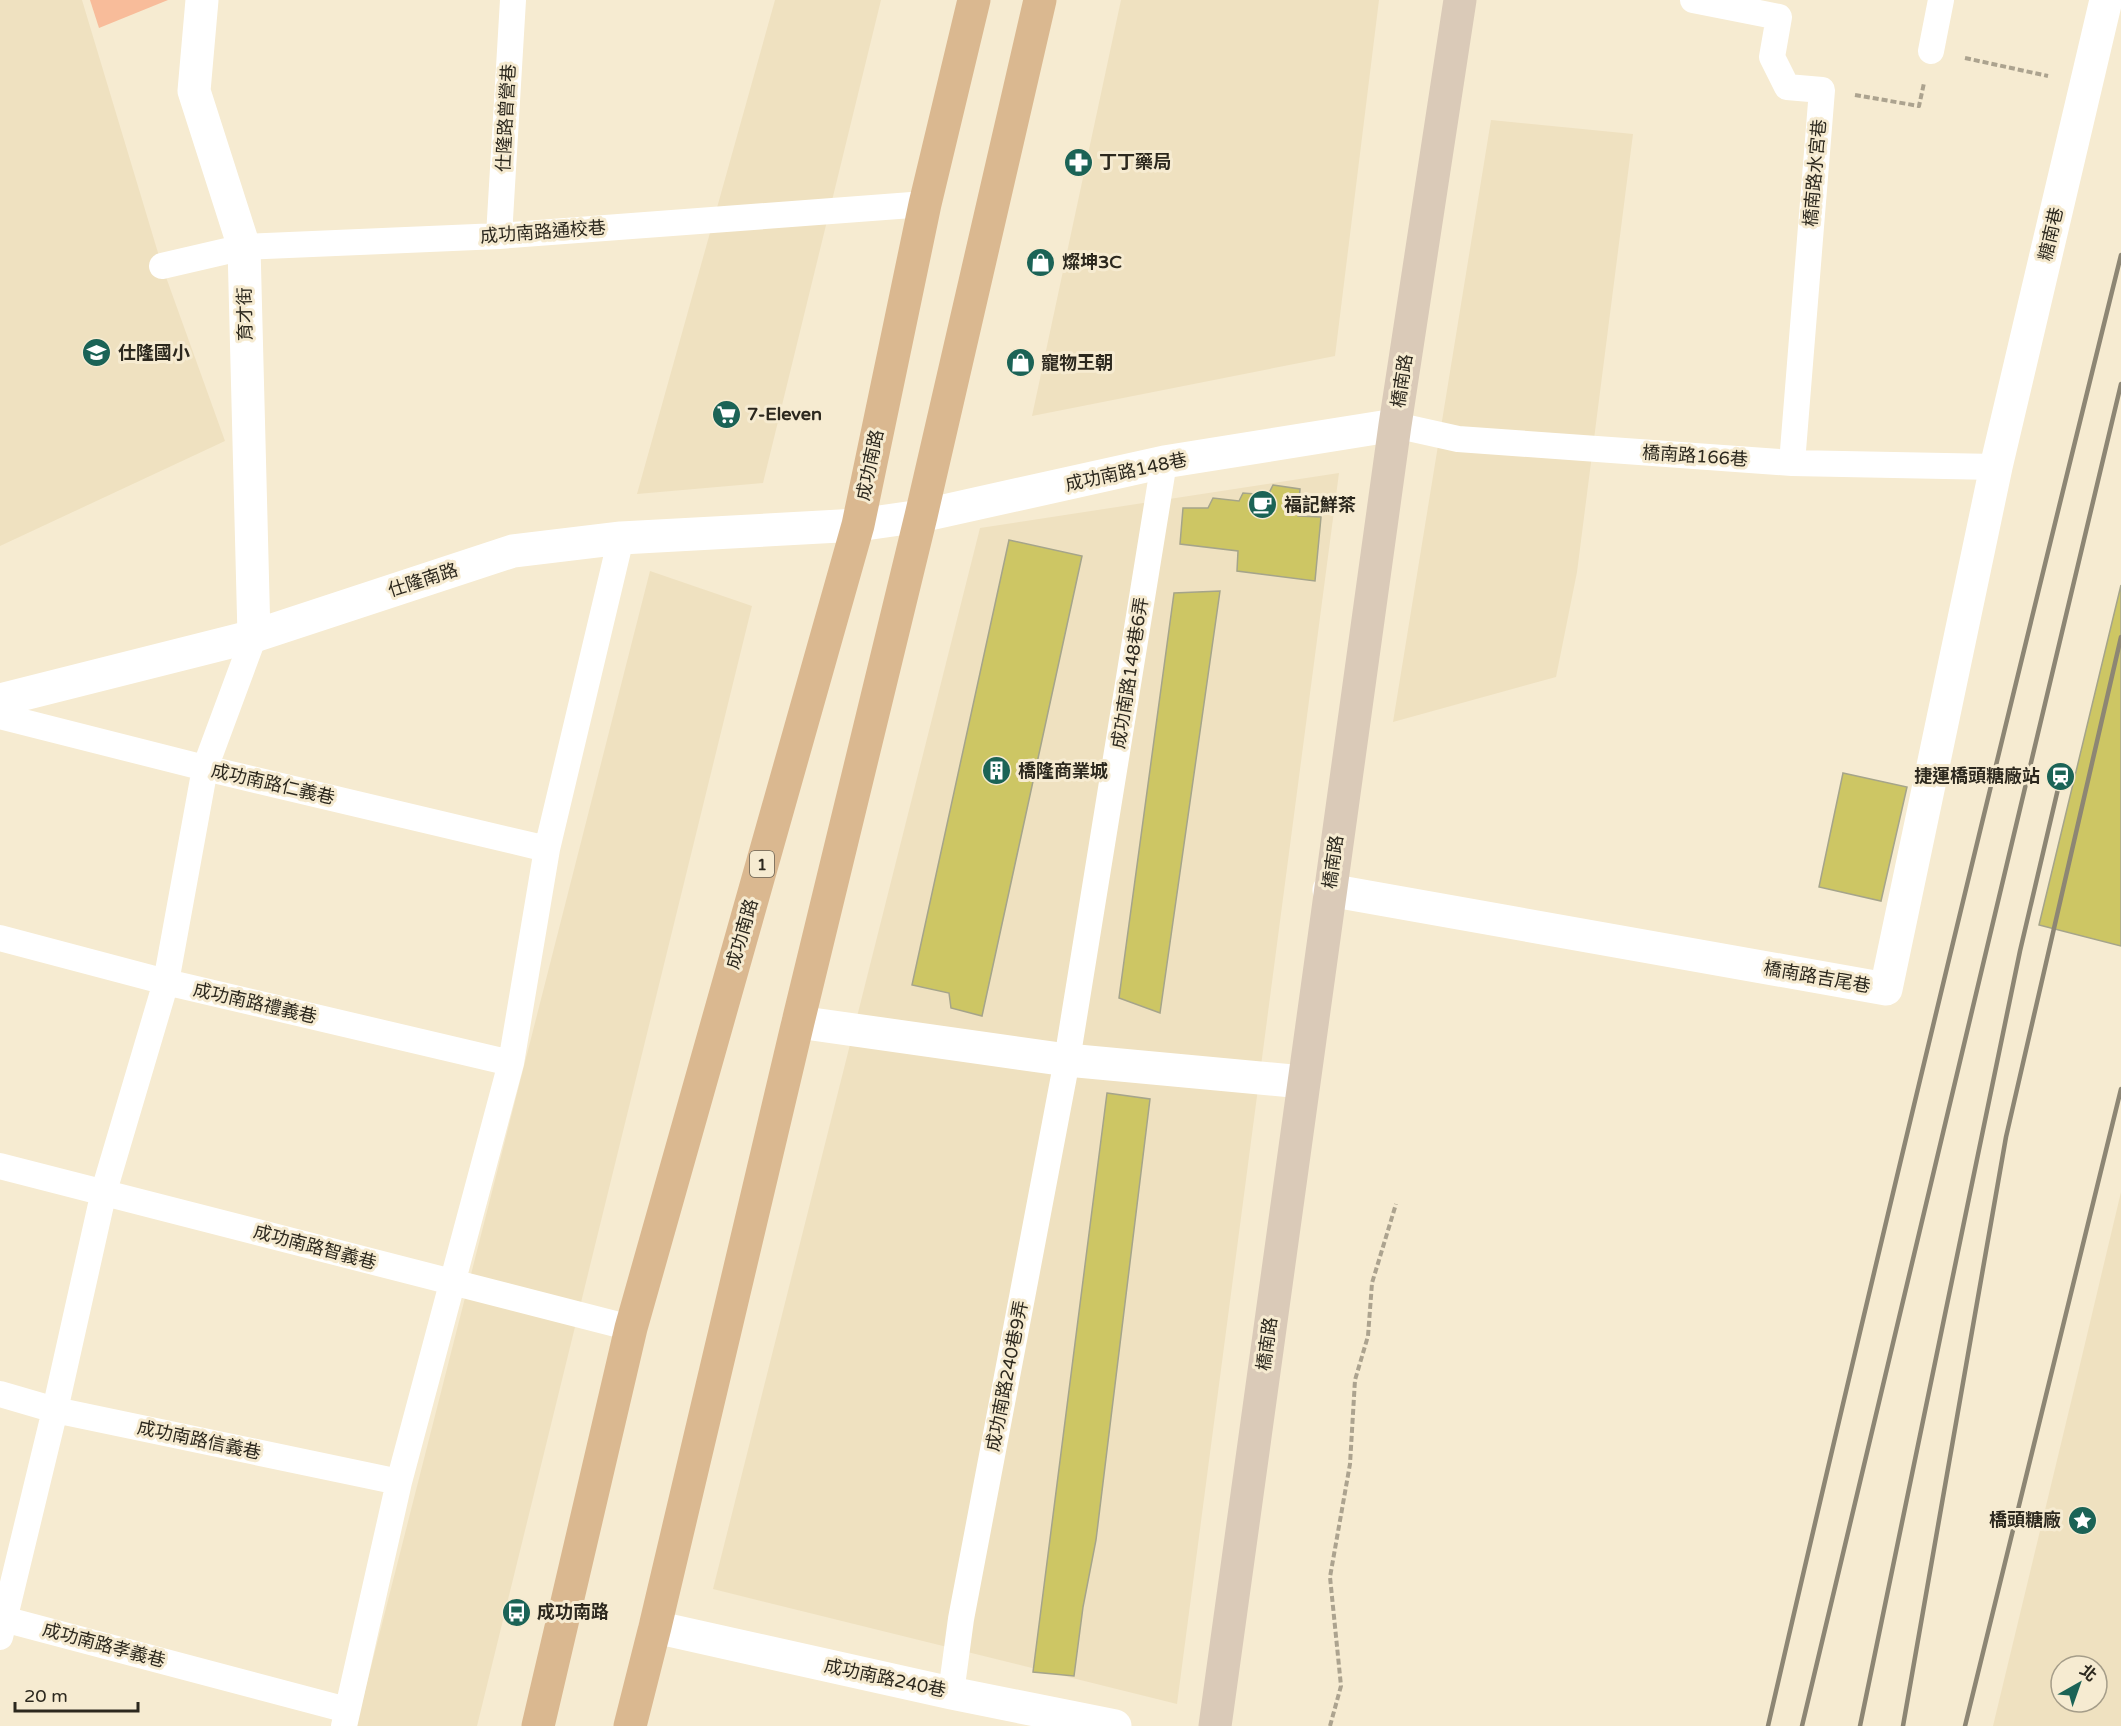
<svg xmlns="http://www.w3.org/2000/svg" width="2121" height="1726" viewBox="0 0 2121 1726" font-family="'Varela Round','Noto Sans TC',sans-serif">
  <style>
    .built { fill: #efe1c0; fill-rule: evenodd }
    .green { fill: #f8bc9a }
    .building { fill: #cdc664; stroke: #a5a48a; stroke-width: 1.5 }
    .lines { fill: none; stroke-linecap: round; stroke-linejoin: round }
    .path { stroke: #aca38f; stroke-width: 4; stroke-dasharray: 6 3; stroke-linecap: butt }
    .lane { stroke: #fff; stroke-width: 26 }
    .street { stroke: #fff; stroke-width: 33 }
    .secondary { stroke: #dacab8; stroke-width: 33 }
    .primary { stroke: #dab890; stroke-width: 33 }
    .rail { stroke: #8d8674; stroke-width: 4.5 }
    .labels { text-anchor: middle; stroke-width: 6; stroke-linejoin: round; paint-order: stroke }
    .shield { fill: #f6ebd1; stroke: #696254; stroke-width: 1.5 }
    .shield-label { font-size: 16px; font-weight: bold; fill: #2c281e }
    .street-label { font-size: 18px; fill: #2c281e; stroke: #f6ebd1 }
    .poi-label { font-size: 18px; font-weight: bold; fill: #2c281e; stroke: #f6ebd1; text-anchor: start }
  </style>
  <rect width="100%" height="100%" fill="#f6ebd1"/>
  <path class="built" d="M0,0H82L162,266L225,441L0,546Z
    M775,0H881L763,483L637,494Z
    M1121,0H1379L1335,356L1032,416Z
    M1491,120L1633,134L1577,572L1556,677L1393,722Z
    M1339,473L1177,1704L713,1589L980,528Z
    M650,571L752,606L477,1726H356Z
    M2121,1192V1726H1993L2078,1373ZM2061,1666H2097V1702H2061Z"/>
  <path class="green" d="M90,0H168L99,28Z"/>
  <path class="building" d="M1273,485L1300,489L1298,516L1321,517L1315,581L1237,571L1238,551L1180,544L1183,508H1208L1213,498L1239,501L1243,493L1268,495Z
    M1009,540L1082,556L982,1016L951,1008L949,993L912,985Z
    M2121,585V946L2039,925Z
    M1220,591L1160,1013L1119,998L1174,593Z
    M1843,773L1907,787L1881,901L1819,887Z
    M1107,1093L1150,1099L1096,1540L1083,1607L1074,1676L1033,1672Z"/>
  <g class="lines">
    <path class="path" d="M1965,58L2048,76
      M1855,95L1919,106L1924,83
      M1330,1726L1341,1686L1330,1577L1350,1464L1355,1380L1368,1336L1372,1283L1396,1204"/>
    <path class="lane" d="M1693,0L1779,17L1772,57L1787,87L1822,90L1792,463
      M1931,51L1941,0
      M499,236L513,0
      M162,266L244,247L499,236L925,204
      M1395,425L1458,439L1792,463L1996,467
      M0,716L205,768L547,849
      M0,938L166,982L511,1063
      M0,1166L631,1328
      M0,1394L55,1410L399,1482
      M0,1618L347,1710
      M0,1637L55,1410L104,1191L166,982L205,768L254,636
      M951,1693L961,1619L1067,1060L1164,462
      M344,1726L399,1482L511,1063L547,849L621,538"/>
    <path class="street" d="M202,0L194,91L244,247L254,636
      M0,700L254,636L513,551L621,538L858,525L921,516L1164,462L1395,425
      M1329,890L1886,989L1996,467L2106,0
      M798,1022L1067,1060L1303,1082
      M655,1627L951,1693L1115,1726"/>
    <path class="secondary" d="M1215,1726L1395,425L1460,0"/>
    <path class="primary" d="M538,1726L631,1328L858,525L925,204L974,0
      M630,1726L655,1627L798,1022L921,516L1040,0"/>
    <path class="rail" d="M1768,1726C1881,1235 2000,745 2121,255
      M1802,1726L2121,384
      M1860,1726L2020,951L2061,776
      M1903,1726L2006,1137L2121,637
      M1965,1726L2121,1089"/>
  </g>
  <defs>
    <symbol id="pharmacy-disc" viewBox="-11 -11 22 22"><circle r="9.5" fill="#1b6356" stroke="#f6ebd1"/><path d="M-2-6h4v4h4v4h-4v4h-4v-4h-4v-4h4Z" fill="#fff"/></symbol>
    <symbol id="shop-disc" viewBox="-11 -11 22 22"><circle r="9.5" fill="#1b6356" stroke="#f6ebd1"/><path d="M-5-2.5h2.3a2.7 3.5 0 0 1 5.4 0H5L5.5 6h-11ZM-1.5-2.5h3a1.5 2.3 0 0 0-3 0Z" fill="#fff"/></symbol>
    <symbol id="school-disc" viewBox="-11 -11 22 22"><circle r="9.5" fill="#1b6356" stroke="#f6ebd1"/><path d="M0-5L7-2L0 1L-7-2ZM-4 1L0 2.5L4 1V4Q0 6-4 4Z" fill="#fff"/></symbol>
    <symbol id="supermarket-disc" viewBox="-11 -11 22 22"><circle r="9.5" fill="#1b6356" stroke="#f6ebd1"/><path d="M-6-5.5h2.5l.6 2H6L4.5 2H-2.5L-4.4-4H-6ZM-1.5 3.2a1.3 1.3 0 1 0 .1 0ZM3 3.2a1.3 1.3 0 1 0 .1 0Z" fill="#fff"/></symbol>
    <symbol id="cafe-disc" viewBox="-11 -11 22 22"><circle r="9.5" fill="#1b6356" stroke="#f6ebd1"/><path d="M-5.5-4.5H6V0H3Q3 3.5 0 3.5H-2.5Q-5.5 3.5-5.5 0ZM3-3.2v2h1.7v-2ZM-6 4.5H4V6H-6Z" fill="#fff"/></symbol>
    <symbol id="building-disc" viewBox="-11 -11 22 22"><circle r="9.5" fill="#1b6356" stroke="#f6ebd1"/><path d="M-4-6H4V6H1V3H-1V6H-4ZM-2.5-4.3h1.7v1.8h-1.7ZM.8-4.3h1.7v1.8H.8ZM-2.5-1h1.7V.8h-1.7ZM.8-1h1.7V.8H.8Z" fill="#fff"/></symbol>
    <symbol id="station-disc" viewBox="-11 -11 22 22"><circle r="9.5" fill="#1b6356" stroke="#f6ebd1"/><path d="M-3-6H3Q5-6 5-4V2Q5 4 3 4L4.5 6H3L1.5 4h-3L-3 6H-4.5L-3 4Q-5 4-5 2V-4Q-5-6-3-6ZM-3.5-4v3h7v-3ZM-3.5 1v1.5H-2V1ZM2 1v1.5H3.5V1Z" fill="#fff"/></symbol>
    <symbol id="sight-disc" viewBox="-11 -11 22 22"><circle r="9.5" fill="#1b6356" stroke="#f6ebd1"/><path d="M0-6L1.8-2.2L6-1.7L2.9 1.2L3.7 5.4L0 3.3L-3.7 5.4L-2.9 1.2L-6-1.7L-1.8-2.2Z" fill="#fff"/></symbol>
    <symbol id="bus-disc" viewBox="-11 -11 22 22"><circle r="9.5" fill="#1b6356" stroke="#f6ebd1"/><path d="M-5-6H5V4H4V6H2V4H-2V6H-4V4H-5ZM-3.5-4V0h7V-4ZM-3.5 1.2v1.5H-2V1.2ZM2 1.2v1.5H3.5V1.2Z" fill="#fff"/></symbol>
  </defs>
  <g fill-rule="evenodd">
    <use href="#pharmacy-disc" x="1062" y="146" width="33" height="33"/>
    <use href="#shop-disc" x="1024" y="246" width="33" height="33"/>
    <use href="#school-disc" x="80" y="336" width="33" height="33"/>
    <use href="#shop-disc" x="1004" y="346" width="33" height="33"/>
    <use href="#supermarket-disc" x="710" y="398" width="33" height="33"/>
    <use href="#cafe-disc" x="1246" y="488" width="33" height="33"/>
    <use href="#building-disc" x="980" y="754" width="33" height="33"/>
    <use href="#station-disc" x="2044" y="760" width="33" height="33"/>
    <use href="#sight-disc" x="2066" y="1504" width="33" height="33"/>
    <use href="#bus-disc" x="500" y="1596" width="33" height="33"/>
  </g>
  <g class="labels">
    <rect class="shield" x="750" y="851" width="24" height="26" rx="4.5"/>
    <g class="shield-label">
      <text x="762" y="870">1</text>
    </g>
    <g class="street-label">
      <text transform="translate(506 118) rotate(-87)" y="6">仕隆路曾營巷</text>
      <text transform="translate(1815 173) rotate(-85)" y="6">橋南路水宮巷</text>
      <text transform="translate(543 232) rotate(-4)" y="6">成功南路通校巷</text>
      <text transform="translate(2051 234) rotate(-77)" y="6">糖南巷</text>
      <text transform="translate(245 314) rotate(-91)" y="6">育才街</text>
      <text transform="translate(1402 381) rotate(-81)" y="6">橋南路</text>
      <text transform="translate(1695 456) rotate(4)" y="6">橋南路166巷</text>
      <text transform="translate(870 465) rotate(-78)" y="6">成功南路</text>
      <text transform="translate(1126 472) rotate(-12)" y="6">成功南路148巷</text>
      <text transform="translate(423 580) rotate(-18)" y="6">仕隆南路</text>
      <text transform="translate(1130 673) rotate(-81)" y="6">成功南路148巷6弄</text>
      <text transform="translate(273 784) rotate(13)" y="6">成功南路仁義巷</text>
      <text transform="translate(1333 862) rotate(-82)" y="6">橋南路</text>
      <text transform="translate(742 934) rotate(-74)" y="6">成功南路</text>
      <text transform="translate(1817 977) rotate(10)" y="6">橋南路吉尾巷</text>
      <text transform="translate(255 1003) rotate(13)" y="6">成功南路禮義巷</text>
      <text transform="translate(315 1247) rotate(15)" y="6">成功南路智義巷</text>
      <text transform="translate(1267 1344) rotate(-82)" y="6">橋南路</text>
      <text transform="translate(1007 1376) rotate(-79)" y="6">成功南路240巷9弄</text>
      <text transform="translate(199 1440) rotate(12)" y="6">成功南路信義巷</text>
      <text transform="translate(104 1645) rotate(15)" y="6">成功南路孝義巷</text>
      <text transform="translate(885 1678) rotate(12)" y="6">成功南路240巷</text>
    </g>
    <g class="poi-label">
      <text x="1099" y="168">丁丁藥局</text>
      <text x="1062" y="268">燦坤3C</text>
      <text x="118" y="359">仕隆國小</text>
      <text x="1041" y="369">寵物王朝</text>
      <text x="747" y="420">7-Eleven</text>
      <text x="1284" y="511">福記鮮茶</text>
      <text x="1018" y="777">橋隆商業城</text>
      <text x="2040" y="782" text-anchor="end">捷運橋頭糖廠站</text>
      <text x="2061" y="1526" text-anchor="end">橋頭糖廠</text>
      <text x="537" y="1618">成功南路</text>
    </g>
  </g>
  <g transform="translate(2079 1684) rotate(40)"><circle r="28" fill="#f6ebd1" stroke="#a59d89" stroke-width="1.5"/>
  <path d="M0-4.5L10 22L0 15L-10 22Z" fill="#1b6356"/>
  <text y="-9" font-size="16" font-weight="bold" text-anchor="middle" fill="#2c281e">北</text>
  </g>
  <path d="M15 1702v9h123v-9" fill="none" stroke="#2c281e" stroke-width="3"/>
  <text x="24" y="1702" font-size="18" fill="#2c281e" stroke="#f6ebd1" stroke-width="4.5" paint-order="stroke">20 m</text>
</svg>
